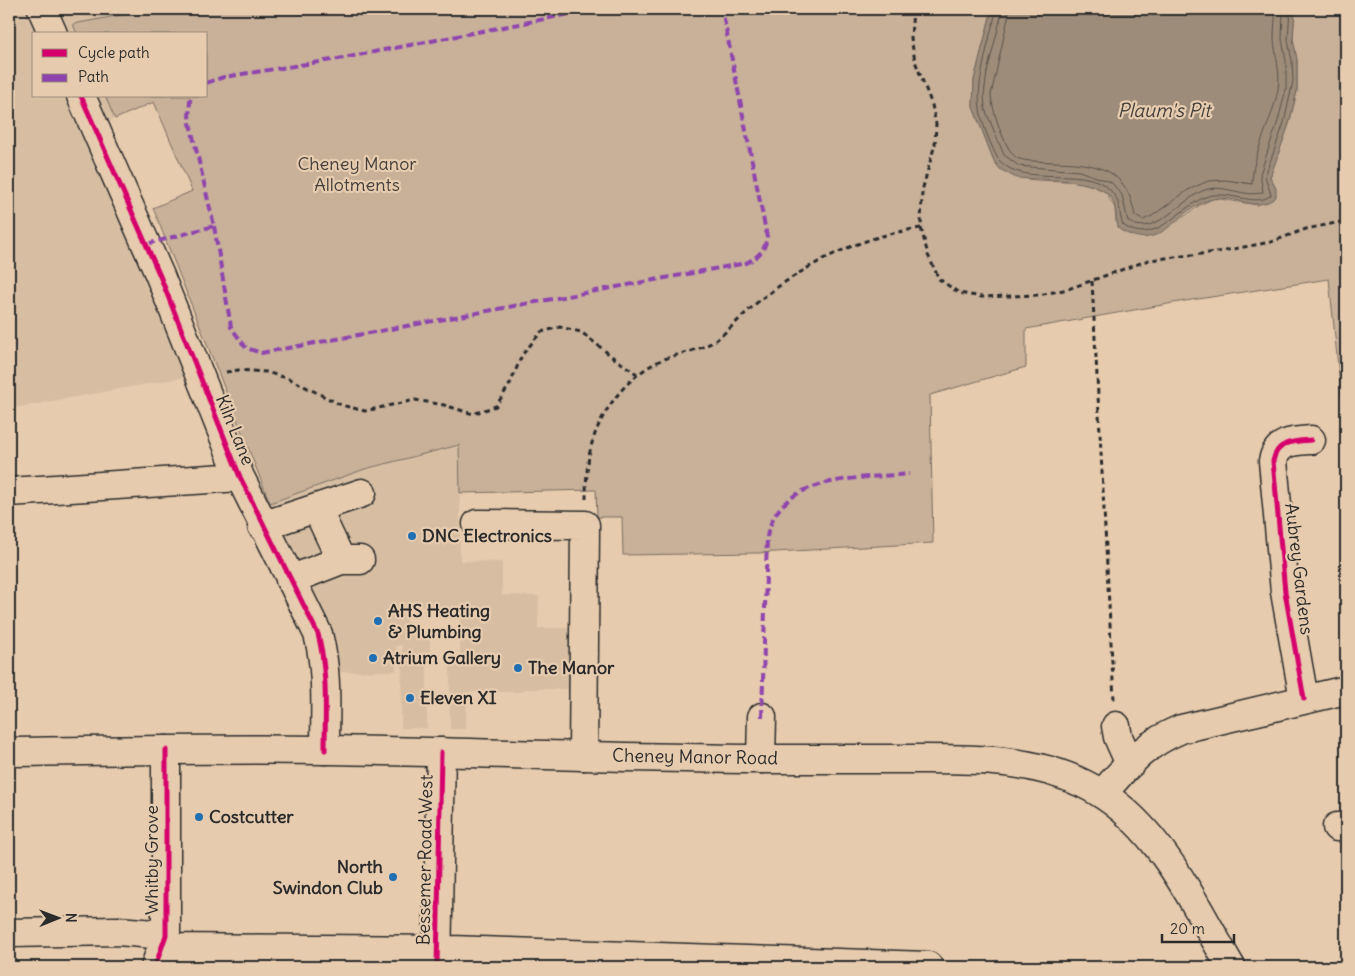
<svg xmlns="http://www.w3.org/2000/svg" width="1355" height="976" viewBox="0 0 1355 976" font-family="Delius,sans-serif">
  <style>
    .built { fill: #d7bea3 }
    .green { fill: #c8b099; stroke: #7a6e62 }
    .water { fill: #9d8c7a; stroke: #6f655a }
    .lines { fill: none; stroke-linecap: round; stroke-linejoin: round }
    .shore { stroke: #59524b; stroke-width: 1 }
    .minor-casing { stroke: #2b2b2b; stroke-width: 31 }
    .major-casing { stroke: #2b2b2b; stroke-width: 31 }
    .path { stroke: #2b2b2b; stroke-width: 3; stroke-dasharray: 5 4; stroke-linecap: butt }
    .minor { stroke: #e7cbae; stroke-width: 28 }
    .major { stroke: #e7cbae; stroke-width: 28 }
    .quiet { stroke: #8e44ad; stroke-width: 4; stroke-dasharray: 8 4; stroke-linecap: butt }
    .cycleway-casing { stroke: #e7cbae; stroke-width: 8 }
    .cycleway { stroke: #d6006c; stroke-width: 5 }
    .poi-dot { fill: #1f6fb2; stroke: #e7cbae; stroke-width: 2 }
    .labels { text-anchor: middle; stroke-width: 4.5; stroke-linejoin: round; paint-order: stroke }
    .park-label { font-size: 18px; fill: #433f3c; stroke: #e7cbae }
    .street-label { font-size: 18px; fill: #2b2b2b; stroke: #e7cbae }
    .poi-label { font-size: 18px; font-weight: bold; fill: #2b2b2b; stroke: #e7cbae; text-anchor: start }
    .water-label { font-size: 19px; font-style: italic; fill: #423e3b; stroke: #e7cbae }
  </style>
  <rect width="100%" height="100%" fill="#e7cbae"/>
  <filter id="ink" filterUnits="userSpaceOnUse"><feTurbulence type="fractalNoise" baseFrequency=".02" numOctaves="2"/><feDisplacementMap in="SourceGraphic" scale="10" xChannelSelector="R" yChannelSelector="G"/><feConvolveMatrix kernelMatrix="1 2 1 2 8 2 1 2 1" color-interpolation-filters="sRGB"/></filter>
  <g filter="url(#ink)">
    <path class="built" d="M9,9H153L73,24L77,34H34V96H105L115,119L83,131L162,308L186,377L9,409Z
      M460,445V561L502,562V595L539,596L538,628H573V689H524L523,692H467L466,729H450V656H460V607H406V634H430V662H427V728H401L402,645L396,646V671L336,672L294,558L270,503L365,469Z"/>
    <path class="green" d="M153,9H992L974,80L973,107L994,161C1015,187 1050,178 1080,182C1089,184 1097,188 1106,192L1115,208L1116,222H1177L1198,206L1214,198L1258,205L1276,189L1270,177L1289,124L1297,91V60L1293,39L1295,9H1346V444L1329,279L1185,301L1026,329V367L930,395L933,543L758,553L623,555L622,517H597L596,490L460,493L459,445L365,469L270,503L153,208L192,191L154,102L115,119L105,96H206V34H77L73,24Z"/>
    <path class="water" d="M992,9H1295L1293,39L1297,60V91L1289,124L1270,177L1276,189V197C1256,214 1236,194 1213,199C1175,207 1163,257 1119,229C1115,219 1117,208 1112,199C1099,177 1040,180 1016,178L1000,169L994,161L973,107L974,80Z"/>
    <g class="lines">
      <path class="shore" d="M996,9C995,19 991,29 989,39C977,93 972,107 998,159C1025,192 1091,158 1115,196C1121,205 1119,216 1123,225C1153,247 1177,210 1203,198C1225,187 1255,209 1271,195L1265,176L1284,123L1293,81L1292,61L1288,40L1290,9
        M1003,9L987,72L984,95L985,109L1004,155L1019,166L1079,171L1111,182L1122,195L1128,221C1152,239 1179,202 1202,191C1223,182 1244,199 1263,192L1260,174L1278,121L1286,89V61L1282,39L1283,9
        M1010,9L991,95C992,109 1005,151 1017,158C1026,162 1042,161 1052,162C1096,163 1127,167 1135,216L1143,220L1152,216L1188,190L1208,181L1226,180L1252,184C1252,153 1273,120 1278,89C1281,71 1275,56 1274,39C1274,29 1275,19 1276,9"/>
      <defs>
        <path id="minor" d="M42,9L53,34
          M81,96L160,276L240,477L318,634C328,672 325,711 325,750
          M9,492L240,477
          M317,509L341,560
          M477,524L585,525L583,756
          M262,526L362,493
          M290,580L341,560H360
          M1304,699L1285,592L1273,461C1277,441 1294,441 1311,440
          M1116,726L1118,737L1130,764
          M761,759L762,717
          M1102,794C1129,764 1143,745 1181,729L1346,690
          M1337,827H1346
          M9,933L118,931L166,935
          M162,948L451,950L928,966
          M155,967L166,935V750
          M437,967L441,752"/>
        <path id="major" d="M9,752C115,751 221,748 327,750C470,752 613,758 757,759C805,759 854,759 902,759C964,759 1028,756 1084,784C1157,819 1192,901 1231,967"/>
      </defs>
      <use href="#minor" class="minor-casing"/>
      <use href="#major" class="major-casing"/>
      <path class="path" d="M913,9L911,38L915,61L932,105L936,124L935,144L922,191L921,228L928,255L939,279L959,293L982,297L1039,295L1068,289L1149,260L1217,252L1271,242L1306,229L1346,221
        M1346,54V86
        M1092,281L1114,700
        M226,372L238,370L266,372L290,379L341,405L365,411L415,400L444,405L473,414L496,406L510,384L522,355L541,332L560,327L581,332L614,358L637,374
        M586,499C586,481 587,461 592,443C602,408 632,370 667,358C684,352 701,350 716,340C733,327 747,310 764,297C812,261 862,236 921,228"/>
      <use href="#minor" class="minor"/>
      <use href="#major" class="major"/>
      <path class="quiet" d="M206,83L224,77L338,59L596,9
        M214,226L231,327L246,348L261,353L746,263C758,257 765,251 767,237L722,9
        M147,244L214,226L189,119L190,100L193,96
        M762,717L767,537C778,474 859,479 909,474"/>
      <defs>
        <path id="cycleway" d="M81,96L160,276L240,477L318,634C328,672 325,711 325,750
          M1304,699L1285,592L1273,461C1277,441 1294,441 1311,440
          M155,967L166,935V750
          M437,967L441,752"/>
      </defs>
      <use href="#cycleway" class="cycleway-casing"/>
      <use href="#cycleway" class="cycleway"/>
    </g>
  </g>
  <g class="poi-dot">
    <circle cx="412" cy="536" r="5"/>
    <circle cx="378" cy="621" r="5"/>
    <circle cx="373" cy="658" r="5"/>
    <circle cx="518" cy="668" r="5"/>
    <circle cx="410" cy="698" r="5"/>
    <circle cx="199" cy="817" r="5"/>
    <circle cx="393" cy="877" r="5"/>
  </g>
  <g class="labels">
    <g class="park-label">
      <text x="357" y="170">Cheney Manor<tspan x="357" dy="21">Allotments</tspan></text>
    </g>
    <g class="street-label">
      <text transform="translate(235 430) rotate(68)" y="6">Kiln Lane</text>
      <text transform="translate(1299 569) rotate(83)" y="6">Aubrey Gardens</text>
      <text transform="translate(695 757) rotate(1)" y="6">Cheney Manor Road</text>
      <text transform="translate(152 860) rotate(-90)" y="6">Whitby Grove</text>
      <text transform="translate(425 860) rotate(-89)" y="6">Bessemer Road West</text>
    </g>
    <g class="poi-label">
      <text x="422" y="542">DNC Electronics</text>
      <text x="388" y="617">AHS Heating<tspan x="388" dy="21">&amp; Plumbing</tspan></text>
      <text x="383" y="664">Atrium Gallery</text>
      <text x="528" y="674">The Manor</text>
      <text x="420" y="704">Eleven XI</text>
      <text x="209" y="823">Costcutter</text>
      <text x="383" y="873" text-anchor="end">North<tspan x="383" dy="21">Swindon Club</tspan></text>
    </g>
    <g class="water-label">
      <text x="1164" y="117">Plaum's Pit</text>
    </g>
  </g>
  <rect width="1355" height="976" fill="none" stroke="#e7cbae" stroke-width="30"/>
  <rect x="15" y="15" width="1325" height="946" fill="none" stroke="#2b2b2b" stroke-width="2" filter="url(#ink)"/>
  <rect x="32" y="32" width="175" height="65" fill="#e7cbae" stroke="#9c8b7a"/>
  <rect x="42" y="49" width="25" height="8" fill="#d6006c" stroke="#9c8b7a"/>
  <text x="78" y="58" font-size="15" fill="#2b2b2b">Cycle path</text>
  <rect x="42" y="74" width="25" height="8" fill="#8e44ad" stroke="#9c8b7a"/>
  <text x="78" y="82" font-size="15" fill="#2b2b2b">Path</text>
  <g transform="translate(58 918) rotate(89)" stroke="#e7cbae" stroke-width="4" paint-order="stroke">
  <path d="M0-4L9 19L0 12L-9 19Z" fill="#2b2b2b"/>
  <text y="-8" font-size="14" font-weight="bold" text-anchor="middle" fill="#2b2b2b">N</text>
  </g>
  <path d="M1162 934v8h72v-8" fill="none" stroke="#2b2b2b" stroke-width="2.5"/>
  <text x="1170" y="934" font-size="15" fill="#2b2b2b" stroke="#e7cbae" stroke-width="4" paint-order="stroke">20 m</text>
</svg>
